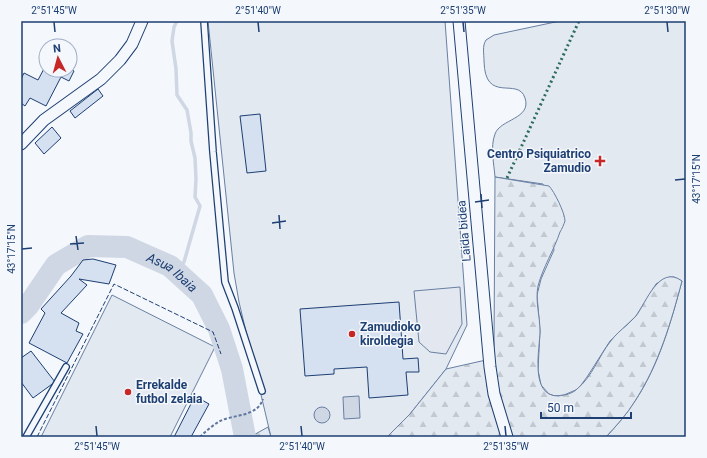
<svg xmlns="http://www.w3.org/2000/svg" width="707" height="458" viewBox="0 0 707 458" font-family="Roboto,sans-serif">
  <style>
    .grass { fill: #e3e9f0; stroke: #687fa3 }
    .forest { fill: url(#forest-firs); stroke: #687fa3 }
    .parking { fill: #e3e8f0; stroke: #687fa3 }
    .water { fill: #cfd7e4; stroke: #687fa3 }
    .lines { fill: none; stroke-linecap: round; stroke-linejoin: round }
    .stream { stroke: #cfd7e4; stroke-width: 3.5 }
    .river { stroke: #cfd7e4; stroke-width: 22 }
    .building { fill: #d5e0f0; stroke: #1d3f73 }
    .service-casing { stroke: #1d3f73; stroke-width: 8 }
    .minor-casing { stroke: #1d3f73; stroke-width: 13 }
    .path { stroke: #5e769c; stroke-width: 2; stroke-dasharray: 3 2; stroke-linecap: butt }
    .service { stroke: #f4f7fb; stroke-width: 5.5 }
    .minor { stroke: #f4f7fb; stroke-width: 11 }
    .hedge { stroke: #2c6c60; stroke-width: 3; stroke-dasharray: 2 3; stroke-linecap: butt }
    .fence { stroke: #1d3f73; stroke-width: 1; stroke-dasharray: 5 2; stroke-linecap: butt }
    .ticks { fill: none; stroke: #1d3f73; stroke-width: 1.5 }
    .poi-dot { fill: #c62828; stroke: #f4f7fb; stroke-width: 1.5 }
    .labels { text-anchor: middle; stroke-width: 3; stroke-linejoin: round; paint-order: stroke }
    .poi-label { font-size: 12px; font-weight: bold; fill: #1d3f73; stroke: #f4f7fb; text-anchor: start }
    .street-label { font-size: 12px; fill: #1d3f73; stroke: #f4f7fb }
    .water-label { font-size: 13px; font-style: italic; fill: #1d3f73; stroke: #f4f7fb }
    .neatline { fill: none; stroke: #1d3f73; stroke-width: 1.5 }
    .ticks-label { font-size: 10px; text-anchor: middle; fill: #1d3f73 }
  </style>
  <defs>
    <pattern id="forest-firs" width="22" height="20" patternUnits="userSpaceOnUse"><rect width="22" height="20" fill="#e3e9f0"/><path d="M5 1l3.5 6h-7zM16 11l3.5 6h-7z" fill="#c2c9d1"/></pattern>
  </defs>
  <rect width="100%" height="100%" fill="#f4f7fb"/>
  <path class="grass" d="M208,21H445L467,325L446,369L410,414L387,437H271L239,302L234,273Z
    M560,21H686V437H606C617,425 627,414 635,401C659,365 671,322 682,281L674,277H670L664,279L656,284L636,316L610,341L587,377L578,389L564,395L555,396L549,394L541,385L538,370L540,331L537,295L541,279L554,250L543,184L495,177C494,164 490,147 495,134C500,119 532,119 525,98C518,76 485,105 484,61C484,54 482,46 486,40L494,35Z
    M112,295L215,347L170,437H41Z"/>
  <path class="forest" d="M495,177L549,186C554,191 565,213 565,221C564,224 562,229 560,232C554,250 543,267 538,286C535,301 540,316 540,331C540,348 529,396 558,396C565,395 572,394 577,389C592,377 599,356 610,342C615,335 621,330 627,325C630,322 633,319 636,316C646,303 659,264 682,281C671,322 659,364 635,401C627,414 617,425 606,437H387L410,414L446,369L486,360L494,346Z
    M268,427L271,437H250Z"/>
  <path class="parking" d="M460,287L462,324L446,354L430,352L419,342L414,291Z"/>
  <path class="water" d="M359,396L360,418L344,419L343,397Z
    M314 415a8 8 0 1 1 16 0a8 8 0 1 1-16 0Z"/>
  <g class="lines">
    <path class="stream" d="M170,266L181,265L184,262L200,206L195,197L196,179L195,158L191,141V133L187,110L177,95L176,69L172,41L174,27L177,21"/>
    <path class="river" id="s1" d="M21,313L28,306L56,265L88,246L127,247L170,266L202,295L219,329L232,369L245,437"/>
  </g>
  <path class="building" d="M46,65V70H70V69L74,71L69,81L61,77L46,106L30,98L25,106L21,103V79L24,73L38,80Z
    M98,89L103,96L75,118L70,111Z
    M260,114L266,171L247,173L240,116Z
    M52,127L61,138L44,154L35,143Z
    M93,259L116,265L109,284L79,279L87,285L61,313L79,323L76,331L83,334L67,363L29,343L45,313L41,309L71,276L83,260Z
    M399,302L403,359L418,358L419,372H406L408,395L369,398L367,367L334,369V374L305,376L300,309Z
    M31,351L55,382L33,398L21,382V358Z
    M195,396L209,404L191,437H174Z"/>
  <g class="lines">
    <defs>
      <path id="service" d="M204,21L213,152L225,282L235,308L262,391
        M26,437L66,367"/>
      <path id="minor" d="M459,21L490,367L494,394L507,437
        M21,144L44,120L101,79L120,60L132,44L142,21"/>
    </defs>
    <use href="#service" class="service-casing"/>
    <use href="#minor" class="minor-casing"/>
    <path class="path" d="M200,437C206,431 213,425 220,421C235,414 257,417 263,399"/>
    <use href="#service" class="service"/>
    <use href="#minor" class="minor"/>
    <path class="hedge" d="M507,178L579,21"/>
    <path class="fence" d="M37,437L114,284L213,332L221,354"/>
  </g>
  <path class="ticks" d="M54,22L55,32M258,22L259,32M463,22L464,32M667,22L668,32M675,180L685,179M481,194L482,208M475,202L489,200M279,215L280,229M272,223L286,221M76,236L78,250M70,244L84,243M22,249L32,248M96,426L97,436M301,426L302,436M505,426L506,436"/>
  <g class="poi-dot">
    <path d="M598 155h4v4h4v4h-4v4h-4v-4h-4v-4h4z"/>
    <circle cx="352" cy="334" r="4"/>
    <circle cx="128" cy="392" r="4"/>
  </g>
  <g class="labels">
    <g class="poi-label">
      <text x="591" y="158" text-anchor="end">Centro Psiquiatrico<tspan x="591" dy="14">Zamudio</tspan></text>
      <text x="360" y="331">Zamudioko<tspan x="360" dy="14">kiroldegia</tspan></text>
      <text x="136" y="389">Errekalde<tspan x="136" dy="14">futbol zelaia</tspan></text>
    </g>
    <g class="street-label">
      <text transform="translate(464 231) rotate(-95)" y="4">Laida bidea</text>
    </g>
    <g class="water-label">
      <text dy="5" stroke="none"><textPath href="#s1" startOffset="188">Asua Ibaia</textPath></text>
    </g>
  </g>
  <rect width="707" height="458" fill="none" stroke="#f4f7fb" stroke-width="44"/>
  <g transform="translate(58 58) rotate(354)"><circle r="19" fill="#f4f7fb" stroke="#9eadc5"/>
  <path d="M0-3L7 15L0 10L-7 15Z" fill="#c62828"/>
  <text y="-6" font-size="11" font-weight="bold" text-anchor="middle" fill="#1d3f73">N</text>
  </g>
  <path d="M541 412v6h90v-6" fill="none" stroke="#1d3f73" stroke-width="2"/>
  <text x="547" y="412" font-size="12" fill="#1d3f73" stroke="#f4f7fb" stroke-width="3" paint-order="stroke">50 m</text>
  <rect x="22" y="22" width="663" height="414" class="neatline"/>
  <g class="ticks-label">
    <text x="54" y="14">2°51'45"W</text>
    <text x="258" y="14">2°51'40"W</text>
    <text x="463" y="14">2°51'35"W</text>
    <text x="667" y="14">2°51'30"W</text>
    <text transform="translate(696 179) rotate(-90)" y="4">43°17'15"N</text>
    <text transform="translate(11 249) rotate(-90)" y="4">43°17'15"N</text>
    <text x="97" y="450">2°51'45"W</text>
    <text x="302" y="450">2°51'40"W</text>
    <text x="506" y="450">2°51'35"W</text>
  </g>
</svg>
